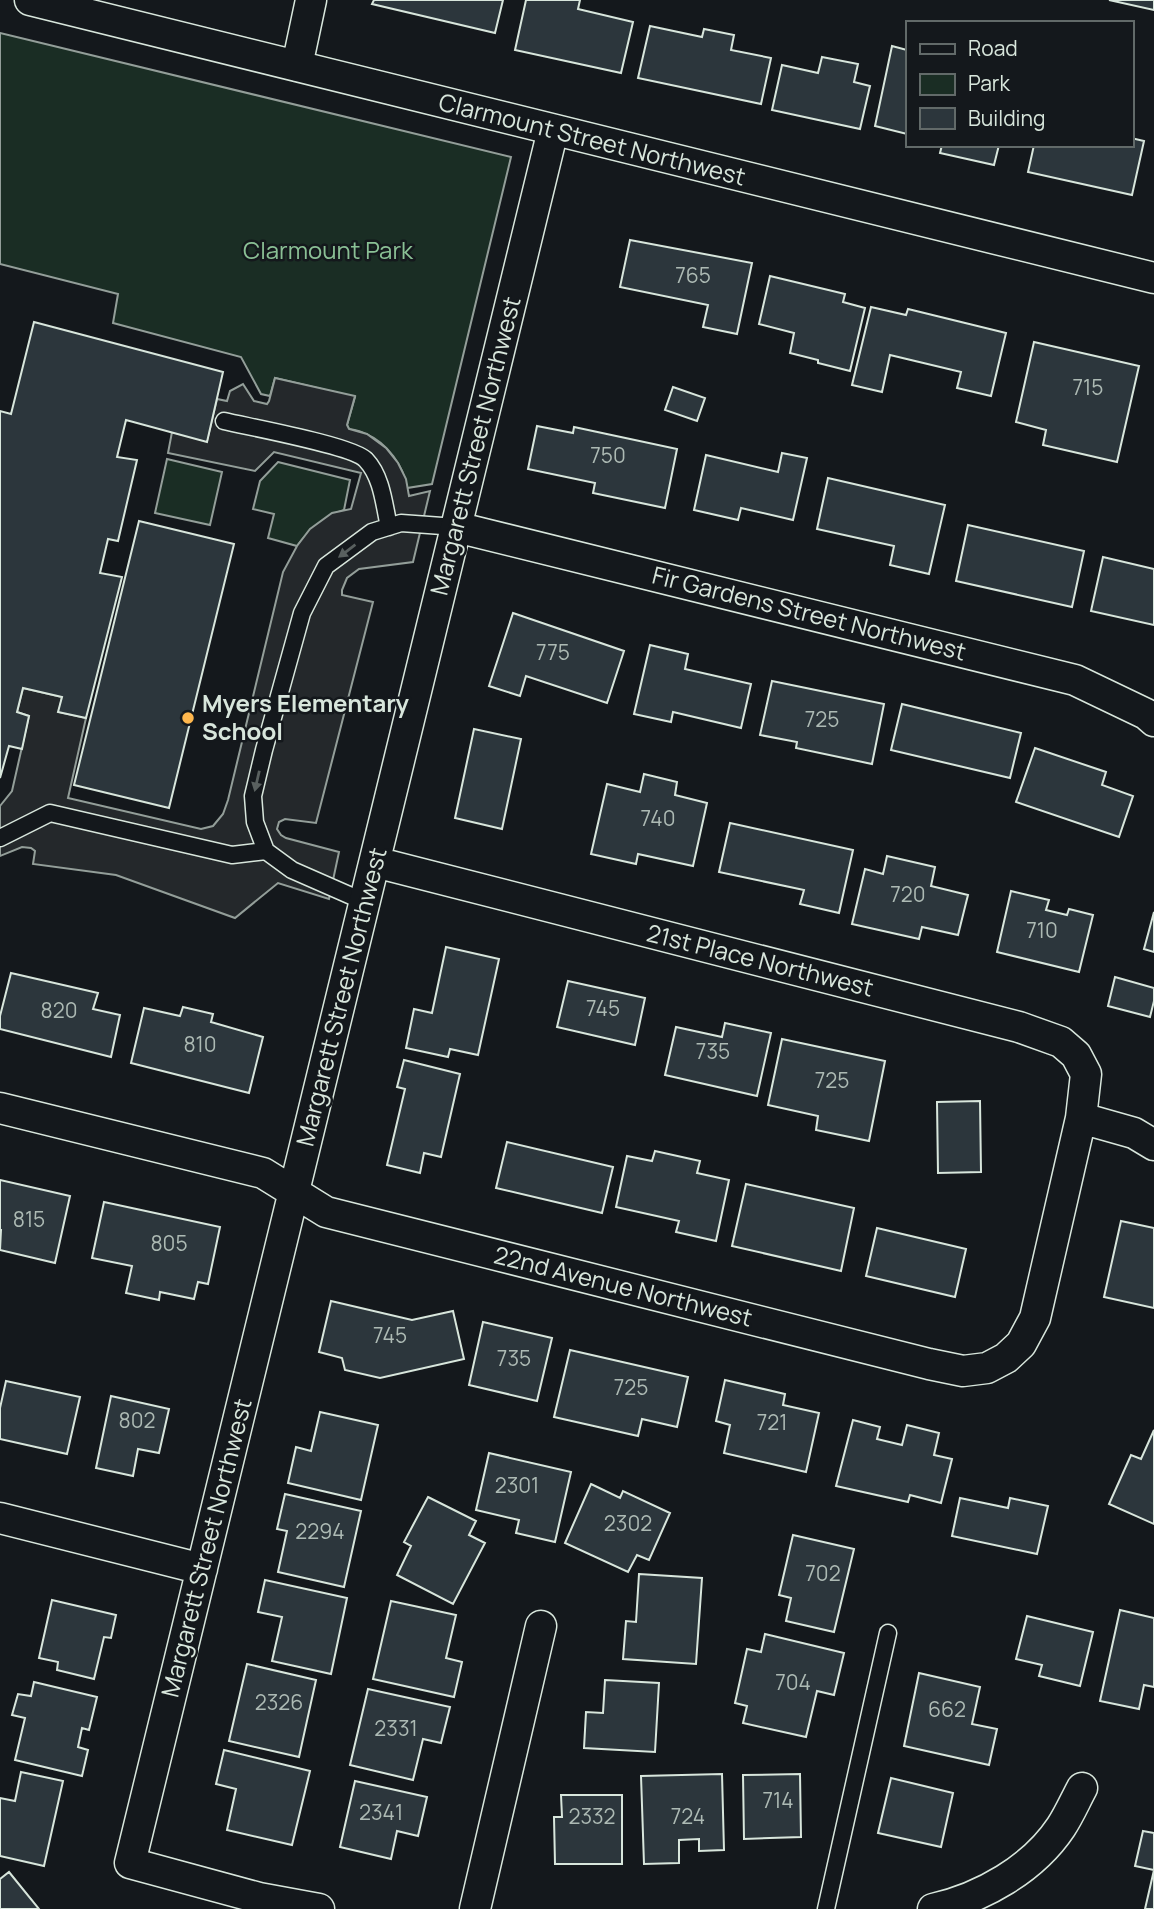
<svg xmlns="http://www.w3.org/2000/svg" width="1154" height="1909" viewBox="0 0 1154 1909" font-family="Manrope,sans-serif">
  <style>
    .green { fill: #1a2d24; stroke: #939e99; stroke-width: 2 }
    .parking { fill: #24282b; stroke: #939e99; stroke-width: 2 }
    .building { fill: #2c363c; stroke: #d8e6dc; stroke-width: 2 }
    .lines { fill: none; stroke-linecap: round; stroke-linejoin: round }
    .lane-casing { stroke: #d8e6dc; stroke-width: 19 }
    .street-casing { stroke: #d8e6dc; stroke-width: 33 }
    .lane { stroke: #14181c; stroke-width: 16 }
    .street { stroke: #14181c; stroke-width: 30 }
    .oneway { fill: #59605f }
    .poi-dot { fill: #ffb74d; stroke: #14181c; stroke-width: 2.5 }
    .labels { text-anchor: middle; stroke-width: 5; stroke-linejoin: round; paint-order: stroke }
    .number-label { font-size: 21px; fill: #adbab4 }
    .street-label { font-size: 24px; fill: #d8e6dc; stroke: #14181c }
    .park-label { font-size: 24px; fill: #8ac095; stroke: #14181c }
    .poi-label { font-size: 24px; font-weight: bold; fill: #d8e6dc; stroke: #14181c; text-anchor: start }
  </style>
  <rect width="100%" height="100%" fill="#14181c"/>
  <path class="green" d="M0,33L511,157L432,484L407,488C404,466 387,443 366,434C361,431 355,430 349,429L347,425L355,397L275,378L270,396L261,394L241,357L113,323L118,294L0,264Z
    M167,459L222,472L210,525L155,513Z
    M278,462L350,480L344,510C324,516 310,529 297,546L268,538L274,514L253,509L260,481Z"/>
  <path class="parking" d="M275,378L355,396L347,425L349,429L367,434L386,448L398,463L406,479L409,496L430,491L413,562L359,569L347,578L342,590V595L373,602L316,823L285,819L279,822L277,829L281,835L286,838L339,852L329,899L278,883L235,918L116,875L33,864L35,851L31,848L22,847L0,856V806L12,791L29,716L17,712L23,688L62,697L59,712L86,718L68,798L201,829L213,826L223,814L228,800L283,572L297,546L310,529L332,513L351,509L361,473L274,452L255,471L168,453L172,432L207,441L217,399L227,401L230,391L243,384L254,401L267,404L269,401Z"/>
  <path class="building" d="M374,0H503L495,33L372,4Z
    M526,0H580L578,9L633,22L621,73L515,50Z
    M1109,0H1154V10Z
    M650,26L702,37L704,29L734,35L731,50L771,58L761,104L638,78Z
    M892,46L907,50V134L875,126Z
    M822,57L858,64L854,82L870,86L860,129L772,110L782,65L818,73Z
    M1131,138L1144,141L1132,195L1028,172L1034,145H1131Z
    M942,145H999L994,165L940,153Z
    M630,240L752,263L737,334L703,327L708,305L620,287Z
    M770,276L845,294L843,302L865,308L850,371L818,363V360L790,353L794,333L759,324Z
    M871,307L906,315L908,309L1006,333L991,396L957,388L961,372L890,355L882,392L852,385Z
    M34,322L223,372L207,442L126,420L117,457L137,460L118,541L108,539L100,573L122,577L86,718L58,712L62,697L23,688L17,712L29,716L22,749L9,746L0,778V411L11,414Z
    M1034,342L1139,366L1117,462L1043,445L1046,430L1016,422Z
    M673,387L705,398L697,421L665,410Z
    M537,426L573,433L574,427L677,449L665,508L593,493L595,483L528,469Z
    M782,453L807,458L793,520L741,508L738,520L694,510L706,455L778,472Z
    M828,478L945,505L929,574L890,565L894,546L817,529Z
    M139,521L234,544L169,808L74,785Z
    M968,525L1084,551L1072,607L956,581Z
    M1103,557L1154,569V625L1091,611Z
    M513,613L624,651L607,703L526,676L520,696L489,686Z
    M650,645L688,654L685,669L751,684L741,728L673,712L671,722L634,714Z
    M772,681L884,704L872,764L796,748L797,742L760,735Z
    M902,704L1021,733L1010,778L891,750Z
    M474,729L521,739L502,829L455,818Z
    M1035,748L1106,772L1102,785L1133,796L1119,837L1016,802Z
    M644,774L677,782L675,795L707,803L693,866L638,854L636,864L591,854L607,784L640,792Z
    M730,823L853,850L839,913L800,904L804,890L719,872Z
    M887,856L935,867L931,886L968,895L958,935L922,927L919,939L852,924L865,869L883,874Z
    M1011,891L1049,900L1046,910L1067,915L1069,909L1093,915L1079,972L997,952Z
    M1154,912V952L1144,949Z
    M446,947L499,959L478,1055L450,1049L448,1057L406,1048L414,1009L432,1013Z
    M11,973L98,993L93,1009L120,1015L111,1057L0,1029V1016Z
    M1115,977L1154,988V1001L1150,1017L1108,1006Z
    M568,981L645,998L635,1045L557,1027Z
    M183,1007L213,1014L211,1022L263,1037L249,1093L131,1063L144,1008L180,1016Z
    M725,1023L771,1033L757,1096L665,1075L676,1027L722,1037Z
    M782,1039L885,1061L869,1141L816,1130L818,1116L768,1105Z
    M404,1060L460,1074L441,1157L424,1153L420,1173L387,1165L405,1089L397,1087Z
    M980,1101L981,1172L938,1173L937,1102Z
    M507,1142L613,1167L602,1213L496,1188Z
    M655,1151L700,1161L697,1173L729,1180L716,1241L676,1232L679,1221L616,1207L627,1156L652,1161Z
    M0,1180L70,1196L55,1263L0,1250L1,1230H0Z
    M746,1184L854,1208L841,1271L732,1246Z
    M104,1202L220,1227L208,1284L198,1282L194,1299L160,1292L159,1300L126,1293L132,1266L92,1258Z
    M1121,1221L1154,1228V1308L1104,1297Z
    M877,1228L966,1249L955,1297L866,1276Z
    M331,1301L412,1320L453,1311L464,1359L380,1378L345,1370L342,1358L319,1352Z
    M483,1322L552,1338L537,1401L469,1385Z
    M570,1350L688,1377L677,1427L642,1419L638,1436L554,1417Z
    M725,1380L785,1394L783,1405L819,1413L806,1472L724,1453L730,1425L716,1421Z
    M6,1381L80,1397L67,1454L0,1439V1408Z
    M111,1396L169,1409L159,1453L138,1449L133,1476L96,1468Z
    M320,1412L378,1425L361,1500L288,1483L296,1447L311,1451Z
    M853,1420L880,1427L877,1439L902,1445L907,1425L939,1433L934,1455L952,1459L941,1503L910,1495L908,1502L836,1486Z
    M1154,1430V1524L1109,1504L1131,1455L1141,1459Z
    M489,1453L571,1472L555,1542L516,1533L519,1520L476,1510Z
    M591,1484L620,1498L623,1491L670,1513L649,1560L637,1555L628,1572L565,1543Z
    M285,1494L361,1511L344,1587L278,1572L287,1531L277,1529Z
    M428,1497L476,1521L469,1535L485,1543L453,1604L397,1575L411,1546L404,1542Z
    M960,1498L1008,1508L1010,1498L1048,1506L1037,1554L952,1536Z
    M793,1535L854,1549L834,1632L786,1621L791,1598L779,1595Z
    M639,1574L702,1578L696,1664L623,1659L626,1621L636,1622Z
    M265,1580L347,1598L331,1674L272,1661L282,1617L258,1612Z
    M52,1600L116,1615L111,1638L104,1637L94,1679L57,1670L58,1662L39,1658Z
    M391,1601L456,1615L446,1658L462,1662L454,1697L373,1679Z
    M1120,1610L1154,1618V1687L1144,1685L1139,1709L1100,1701Z
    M1027,1616L1093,1632L1080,1686L1039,1676L1042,1665L1016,1659Z
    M765,1634L844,1653L834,1695L817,1691L806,1737L743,1723L747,1706L735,1703L747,1649L761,1652Z
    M247,1664L316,1680L299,1757L229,1741Z
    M919,1673L980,1687L972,1724L997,1729L989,1765L904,1746Z
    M605,1680L659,1683L655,1752L584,1748L586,1712L603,1713Z
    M34,1682L97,1697L89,1730L82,1728L78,1747L88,1750L82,1776L15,1760L25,1718L12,1715L18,1694L31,1696Z
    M368,1689L450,1707L441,1743L423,1739L413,1780L350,1765Z
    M224,1750L310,1771L292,1845L227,1830L236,1789L216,1784Z
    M21,1772L63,1781L44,1866L0,1856V1798L15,1801Z
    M722,1774L724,1850L699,1851V1839L679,1840V1863L644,1864L641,1776Z
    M800,1774L801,1837L744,1839L743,1775Z
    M891,1778L953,1793L941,1847L878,1833Z
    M355,1781L427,1797L418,1836L397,1831L391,1859L340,1847Z
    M561,1795H622V1864H555L554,1817H562Z
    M1143,1831L1154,1833V1909H1145L1154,1870L1135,1866Z
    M9,1872L39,1909H0V1879Z"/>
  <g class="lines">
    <defs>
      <path id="lane" d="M224,421C249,427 354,446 366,460C382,477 384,504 389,527
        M0,838L50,813L232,855L266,851
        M365,902L292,870L266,851L255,822L253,796L264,750L302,613L326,566L372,532L401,523L456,527
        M826,1909L888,1633"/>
      <path id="street" d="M30,0L1154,278
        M297,66L311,0
        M456,527L1075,680L1146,714L1154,721
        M0,1108L263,1173L326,1212L929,1364L963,1371L987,1368L1006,1358L1021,1344L1035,1318L1081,1118L1086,1074L1076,1055L1061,1042L1019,1027L375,862
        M1081,1118L1134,1133L1154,1145
        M0,1518L202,1569
        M319,1909L259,1898L130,1863L553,130
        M475,1909L541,1626
        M933,1909C982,1898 1033,1869 1061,1827C1069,1815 1075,1801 1082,1788"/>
    </defs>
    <use href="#lane" class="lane-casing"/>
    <use href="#street" class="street-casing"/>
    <use href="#lane" class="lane"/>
    <use href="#street" class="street"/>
  </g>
  <defs><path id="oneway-solid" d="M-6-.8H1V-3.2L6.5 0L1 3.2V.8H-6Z" transform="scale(1.75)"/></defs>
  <g class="oneway">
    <use href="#oneway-solid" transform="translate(347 551) rotate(143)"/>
    <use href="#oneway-solid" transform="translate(257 781) rotate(103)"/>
  </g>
  <circle class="poi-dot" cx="188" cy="718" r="7"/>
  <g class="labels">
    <g class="number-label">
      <text x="693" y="283">765</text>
      <text x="1088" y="395">715</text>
      <text x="608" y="463">750</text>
      <text x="553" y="660">775</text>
      <text x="822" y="727">725</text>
      <text x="658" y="826">740</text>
      <text x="908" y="902">720</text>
      <text x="1042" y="938">710</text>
      <text x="603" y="1016">745</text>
      <text x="59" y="1018">820</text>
      <text x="200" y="1052">810</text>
      <text x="713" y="1059">735</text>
      <text x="832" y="1088">725</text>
      <text x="29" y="1227">815</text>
      <text x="169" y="1251">805</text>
      <text x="390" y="1343">745</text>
      <text x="514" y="1366">735</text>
      <text x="631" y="1395">725</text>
      <text x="137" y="1428">802</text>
      <text x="772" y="1430">721</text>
      <text x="517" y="1493">2301</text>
      <text x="628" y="1531">2302</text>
      <text x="320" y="1539">2294</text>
      <text x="823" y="1581">702</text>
      <text x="793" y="1690">704</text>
      <text x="279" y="1710">2326</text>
      <text x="947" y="1717">662</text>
      <text x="396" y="1736">2331</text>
      <text x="778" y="1808">714</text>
      <text x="381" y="1820">2341</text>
      <text x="592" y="1824">2332</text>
      <text x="688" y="1824">724</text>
    </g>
    <g class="street-label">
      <text transform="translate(592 140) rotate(14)" y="8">Clarmount Street Northwest</text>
      <text transform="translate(476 446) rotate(-76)" y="8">Margarett Street Northwest</text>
      <text transform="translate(809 614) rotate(14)" y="8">Fir Gardens Street Northwest</text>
      <text transform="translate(760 961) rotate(14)" y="8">21st Place Northwest</text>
      <text transform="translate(342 997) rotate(-76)" y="8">Margarett Street Northwest</text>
      <text transform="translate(623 1287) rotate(14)" y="8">22nd Avenue Northwest</text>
      <text transform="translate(207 1548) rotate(-76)" y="8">Margarett Street Northwest</text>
    </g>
    <g class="park-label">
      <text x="328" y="259">Clarmount Park</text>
    </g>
    <g class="poi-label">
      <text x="202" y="712">Myers Elementary<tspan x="202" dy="28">School</tspan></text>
    </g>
  </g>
  <rect x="906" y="21" width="228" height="126" fill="#14181c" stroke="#626a69" stroke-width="2"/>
  <rect x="920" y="44" width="35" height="10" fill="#14181c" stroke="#626a69" stroke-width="2"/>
  <text x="968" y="56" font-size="21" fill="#d8e6dc">Road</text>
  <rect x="920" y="74" width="35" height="21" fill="#1a2d24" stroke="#626a69" stroke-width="2"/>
  <text x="968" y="91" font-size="21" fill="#d8e6dc">Park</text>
  <rect x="920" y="108" width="35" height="21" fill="#2c363c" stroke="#626a69" stroke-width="2"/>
  <text x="968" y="126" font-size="21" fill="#d8e6dc">Building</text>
</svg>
